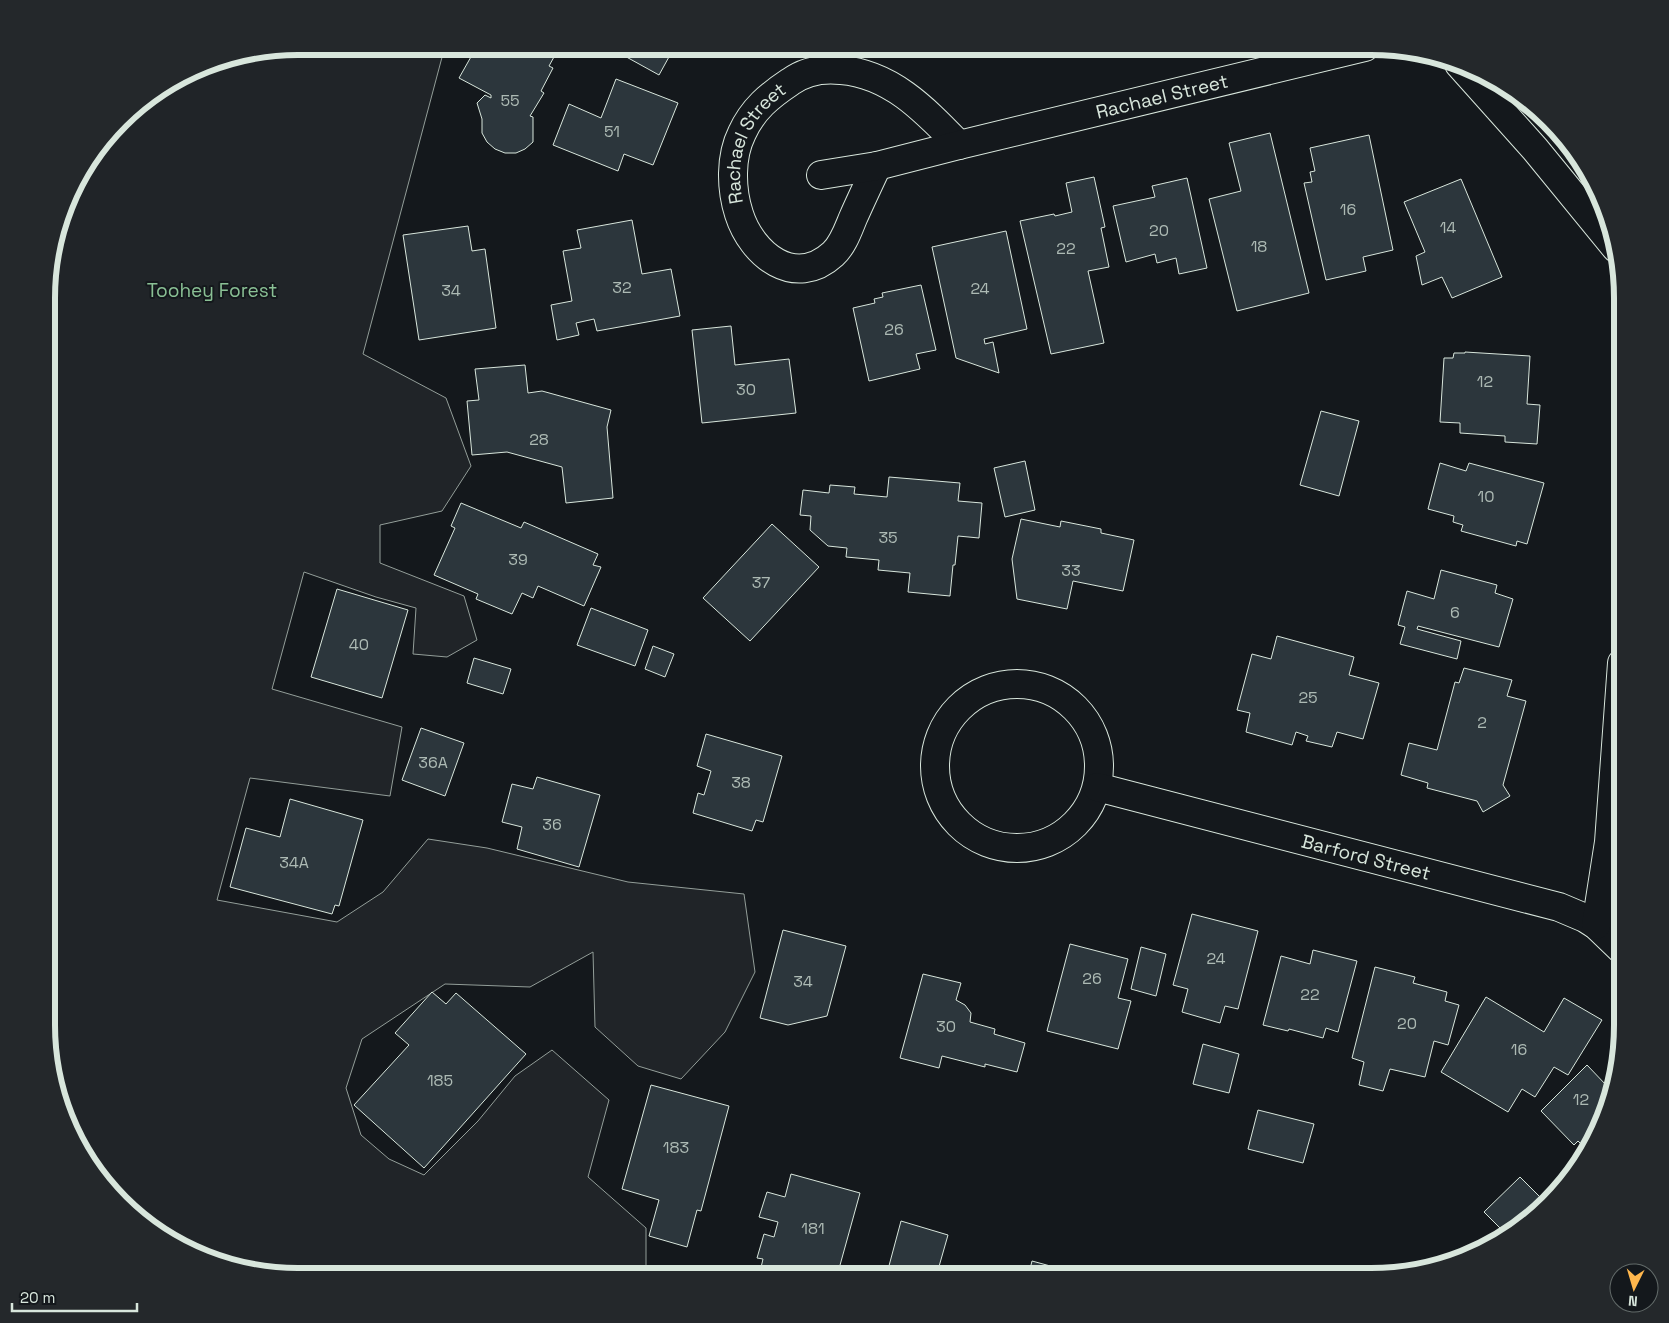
<svg xmlns="http://www.w3.org/2000/svg" width="1669" height="1323" viewBox="0 0 1669 1323" font-family="'Space Grotesk',sans-serif">
  <style>
    .green { fill: #202428; stroke: #939e99 }
    .building { fill: #2c363c; stroke: #d8e6dc }
    .lines { fill: none; stroke-linecap: round; stroke-linejoin: round }
    .minor-casing { stroke: #d8e6dc; stroke-width: 30 }
    .minor { stroke: #14181c; stroke-width: 28 }
    .labels { text-anchor: middle; stroke-width: 4; stroke-linejoin: round; paint-order: stroke }
    .number-label { font-size: 16px; fill: #adbab4 }
    .street-label { font-size: 19px; fill: #d8e6dc; stroke: #14181c }
    .park-label { font-size: 19px; fill: #8ac095; stroke: #14181c }
    .rim { fill: none; stroke: #d8e6dc; stroke-width: 6 }
  </style>
  <rect width="100%" height="100%" fill="#14181c"/>
  <path class="green" d="M298,46H445L363,354L446,398L471,466L442,511L380,525V563L464,596L477,640L447,657L413,654L416,608L376,597L304,572L272,689L402,727L390,796L250,778L217,900L337,922L383,892L428,839L487,848L628,882L744,894L755,972L725,1032L681,1079L638,1066L595,1027L593,952L530,987L445,984L362,1039L346,1088L361,1135L389,1159L424,1175L478,1121L515,1076L552,1050L609,1100L588,1177L646,1228V1276H281L202,1258L132,1214L72,1137L47,1042L48,265L80,172L132,108L217,60Z"/>
  <path class="building" d="M464,46H560L549,66L553,68L541,91L544,93L530,116L533,117V142L525,149L516,153H505L495,149L487,142L482,133V119L477,103L485,95L491,98V95L459,78L472,55L462,50Z
    M617,46H675L659,75L621,54L624,50Z
    M969,47H1011L971,55Z
    M616,79L678,103L653,165L624,154L618,171L553,145L569,104L601,118Z
    M1270,133L1309,293L1237,311L1209,199L1241,191L1229,143Z
    M1369,135L1393,250L1363,257L1366,271L1326,280L1304,183L1312,182L1310,172L1315,171L1310,148Z
    M1094,177L1105,227L1101,228L1109,267L1088,271L1104,343L1051,354L1020,221L1054,214L1055,216L1072,212L1066,183Z
    M1187,178L1207,268L1179,274L1176,258L1157,263L1155,254L1126,262L1113,206L1155,197L1152,186Z
    M1461,179L1502,277L1452,298L1442,277L1422,285L1416,256L1425,252L1404,202Z
    M632,220L642,274L671,269L680,316L597,331L594,319L576,323L579,335L557,340L551,305L572,301L563,251L581,248L577,230Z
    M468,226L472,251L485,249L496,328L419,340L403,235Z
    M1006,231L1027,329L984,339L985,344L993,342L999,373L956,358L932,247Z
    M921,285L936,350L916,354L920,369L869,381L853,308L875,303L874,299L883,297L882,293Z
    M731,326L735,365L789,359L796,413L702,423L692,330Z
    M1465,352L1530,356L1527,404L1540,405L1537,444L1505,442V436L1460,433V423L1440,422L1444,358H1453L1454,353H1465Z
    M525,365L528,393L542,391L611,410L607,427L613,498L566,503L562,467L507,452L472,455L467,401L479,400L475,369Z
    M1321,411L1359,421L1339,496L1300,485Z
    M1025,461L1035,510L1005,517L994,468Z
    M1440,463L1466,471L1469,463L1544,483L1527,544L1517,541L1516,546L1461,531L1463,525L1453,522L1454,516L1428,509Z
    M889,477L960,483L958,501L982,503L979,538L958,536L955,565H953L950,596L908,592L910,573L878,570L879,560L846,557L847,548L828,546L810,530L811,516L800,515L803,490L829,493L830,485L855,487L854,494L887,497Z
    M461,503L521,528L524,522L598,554L593,565L601,567L584,606L538,586L533,598L522,593L512,614L476,599L478,594L434,575L455,528L451,526Z
    M1021,519L1060,527L1061,521L1101,529V533L1134,540L1123,591L1073,581L1067,609L1017,599L1012,559Z
    M772,524L819,567L750,641L703,598Z
    M1441,570L1497,585L1495,593L1513,599L1499,647L1418,626L1417,629L1461,641L1457,659L1400,644L1405,627L1398,625L1407,591L1434,599Z
    M337,589L408,610L382,698L311,677Z
    M591,608L648,630L635,666L577,645Z
    M1277,636L1354,657L1349,675L1379,683L1363,739L1337,732L1332,747L1306,741L1308,736L1296,732L1292,745L1246,732L1250,713L1237,710L1252,654L1271,659Z
    M653,646L674,654L665,677L645,669Z
    M474,658L511,669L503,694L467,683Z
    M1464,668L1512,680L1507,696L1526,701L1503,785L1510,796L1483,812L1477,801L1427,788L1428,783L1401,775L1409,743L1437,750L1455,682L1459,683Z
    M421,728L464,743L445,796L402,780Z
    M706,734L782,756L763,822L756,820L752,831L693,813L698,793L704,795L711,771L697,766Z
    M537,777L600,795L579,867L517,849L522,827L502,822L512,784L533,789Z
    M290,799L363,820L339,906L335,905L332,914L230,887L246,828L280,837Z
    M1192,914L1258,931L1238,1009L1225,1006L1220,1023L1182,1012L1188,989L1173,985Z
    M783,930L846,946L827,1016L788,1025L760,1018Z
    M1070,944L1128,959L1118,998L1131,1001L1118,1049L1047,1031Z
    M1141,947L1166,954L1156,996L1131,989Z
    M1313,950L1357,961L1338,1032L1326,1028L1323,1038L1289,1029L1288,1031L1263,1025L1281,956L1310,964Z
    M1375,967L1415,977L1413,983L1447,992L1445,1001L1459,1005L1448,1045L1434,1041L1425,1077L1390,1069L1383,1091L1359,1085L1364,1062L1352,1058Z
    M923,974L961,983L956,1000L965,1005L971,1013L970,1022L995,1029L994,1034L1025,1043L1017,1072L985,1064V1067L942,1056L939,1068L900,1058Z
    M432,992L446,1004L456,993L526,1054L424,1168L354,1105L409,1045L395,1033Z
    M1486,997L1544,1032L1564,998L1602,1020L1568,1075L1554,1067L1535,1097L1522,1089L1508,1112L1441,1072Z
    M1203,1044L1239,1054L1229,1093L1193,1084Z
    M1587,1065L1607,1086L1613,1080L1604,1122L1586,1149L1578,1141L1574,1145L1541,1111Z
    M651,1085L729,1106L701,1211L697,1210L687,1247L649,1236L659,1200L622,1189Z
    M1258,1110L1314,1124L1303,1163L1248,1149Z
    M791,1174L860,1193L837,1276L824,1275L823,1276H759L763,1259L757,1258L764,1234L774,1237L778,1222L759,1217L767,1192L785,1197Z
    M1520,1177L1547,1204L1524,1225L1507,1235L1484,1212Z
    M901,1221L948,1235L936,1277H886Z
    M1032,1261L1065,1270L1063,1277H1028Z"/>
  <g class="lines">
    <defs>
      <g id="minor">
        <path d="M1459,64L1535,149L1616,248"/>
        <path id="s1" d="M877,166C869,183 861,200 853,218C848,230 843,245 833,254C795,289 752,255 739,214C731,189 730,157 742,133C753,109 769,96 790,82C805,71 823,68 841,70C891,74 925,110 959,145"/>
        <path id="s2" d="M821,175L877,166L959,145L1365,47"/>
        <circle cx="1017" cy="766" r="82"/>
        <path id="s3" d="M1097,787L1559,907L1585,918L1596,925L1622,950"/>
        <path d="M1596,925L1609,842L1622,663"/>
      </g>
    </defs>
    <use href="#minor" class="minor-casing"/>
    <use href="#minor" class="minor"/>
  </g>
  <g class="labels">
    <g class="number-label">
      <text x="510" y="106">55</text>
      <text x="612" y="137">51</text>
      <text x="1348" y="215">16</text>
      <text x="1448" y="233">14</text>
      <text x="1159" y="236">20</text>
      <text x="1259" y="252">18</text>
      <text x="1066" y="254">22</text>
      <text x="622" y="293">32</text>
      <text x="980" y="294">24</text>
      <text x="451" y="296">34</text>
      <text x="894" y="335">26</text>
      <text x="1485" y="387">12</text>
      <text x="746" y="395">30</text>
      <text x="539" y="445">28</text>
      <text x="1486" y="502">10</text>
      <text x="888" y="543">35</text>
      <text x="518" y="565">39</text>
      <text x="1071" y="576">33</text>
      <text x="761" y="588">37</text>
      <text x="1455" y="618">6</text>
      <text x="359" y="650">40</text>
      <text x="1308" y="703">25</text>
      <text x="1482" y="728">2</text>
      <text x="433" y="768">36A</text>
      <text x="741" y="788">38</text>
      <text x="552" y="830">36</text>
      <text x="294" y="868">34A</text>
      <text x="1216" y="964">24</text>
      <text x="1092" y="984">26</text>
      <text x="803" y="987">34</text>
      <text x="1310" y="1000">22</text>
      <text x="1407" y="1029">20</text>
      <text x="946" y="1032">30</text>
      <text x="1519" y="1055">16</text>
      <text x="440" y="1086">185</text>
      <text x="1581" y="1105">12</text>
      <text x="676" y="1153">183</text>
      <text x="813" y="1234">181</text>
    </g>
    <g class="street-label">
      <text dy="7" stroke="none"><textPath href="#s2" startOffset="350">Rachael Street</textPath></text>
      <text dy="7" stroke="none"><textPath href="#s1" startOffset="301">Rachael Street</textPath></text>
      <text dy="7" stroke="none"><textPath href="#s3" startOffset="278">Barford Street</textPath></text>
    </g>
    <g class="park-label">
      <text x="212" y="297">Toohey Forest</text>
    </g>
  </g>
  <path d="M0 0H1669V1323H0ZM298 55H1371A243 243 0 0 1 1614 298V1025A243 243 0 0 1 1371 1268H298A243 243 0 0 1 55 1025V298A243 243 0 0 1 298 55Z" fill="#24282b" fill-rule="evenodd"/>
  <path class="rim" d="M298 55H1371A243 243 0 0 1 1614 298V1025A243 243 0 0 1 1371 1268H298A243 243 0 0 1 55 1025V298A243 243 0 0 1 298 55Z"/>
  <g transform="translate(1634 1288) rotate(185)"><circle r="24" fill="#14181c" stroke="#626a69"/>
  <path d="M0-4L9 19L0 12L-9 19Z" fill="#ffb74d"/>
  <text y="-8" font-size="14" font-weight="bold" text-anchor="middle" fill="#d8e6dc">N</text>
  </g>
  <path d="M12 1303v8h125v-8" fill="none" stroke="#d8e6dc" stroke-width="2.5"/>
  <text x="20" y="1303" font-size="15" fill="#d8e6dc" stroke="#14181c" stroke-width="4" paint-order="stroke">20 m</text>
</svg>
